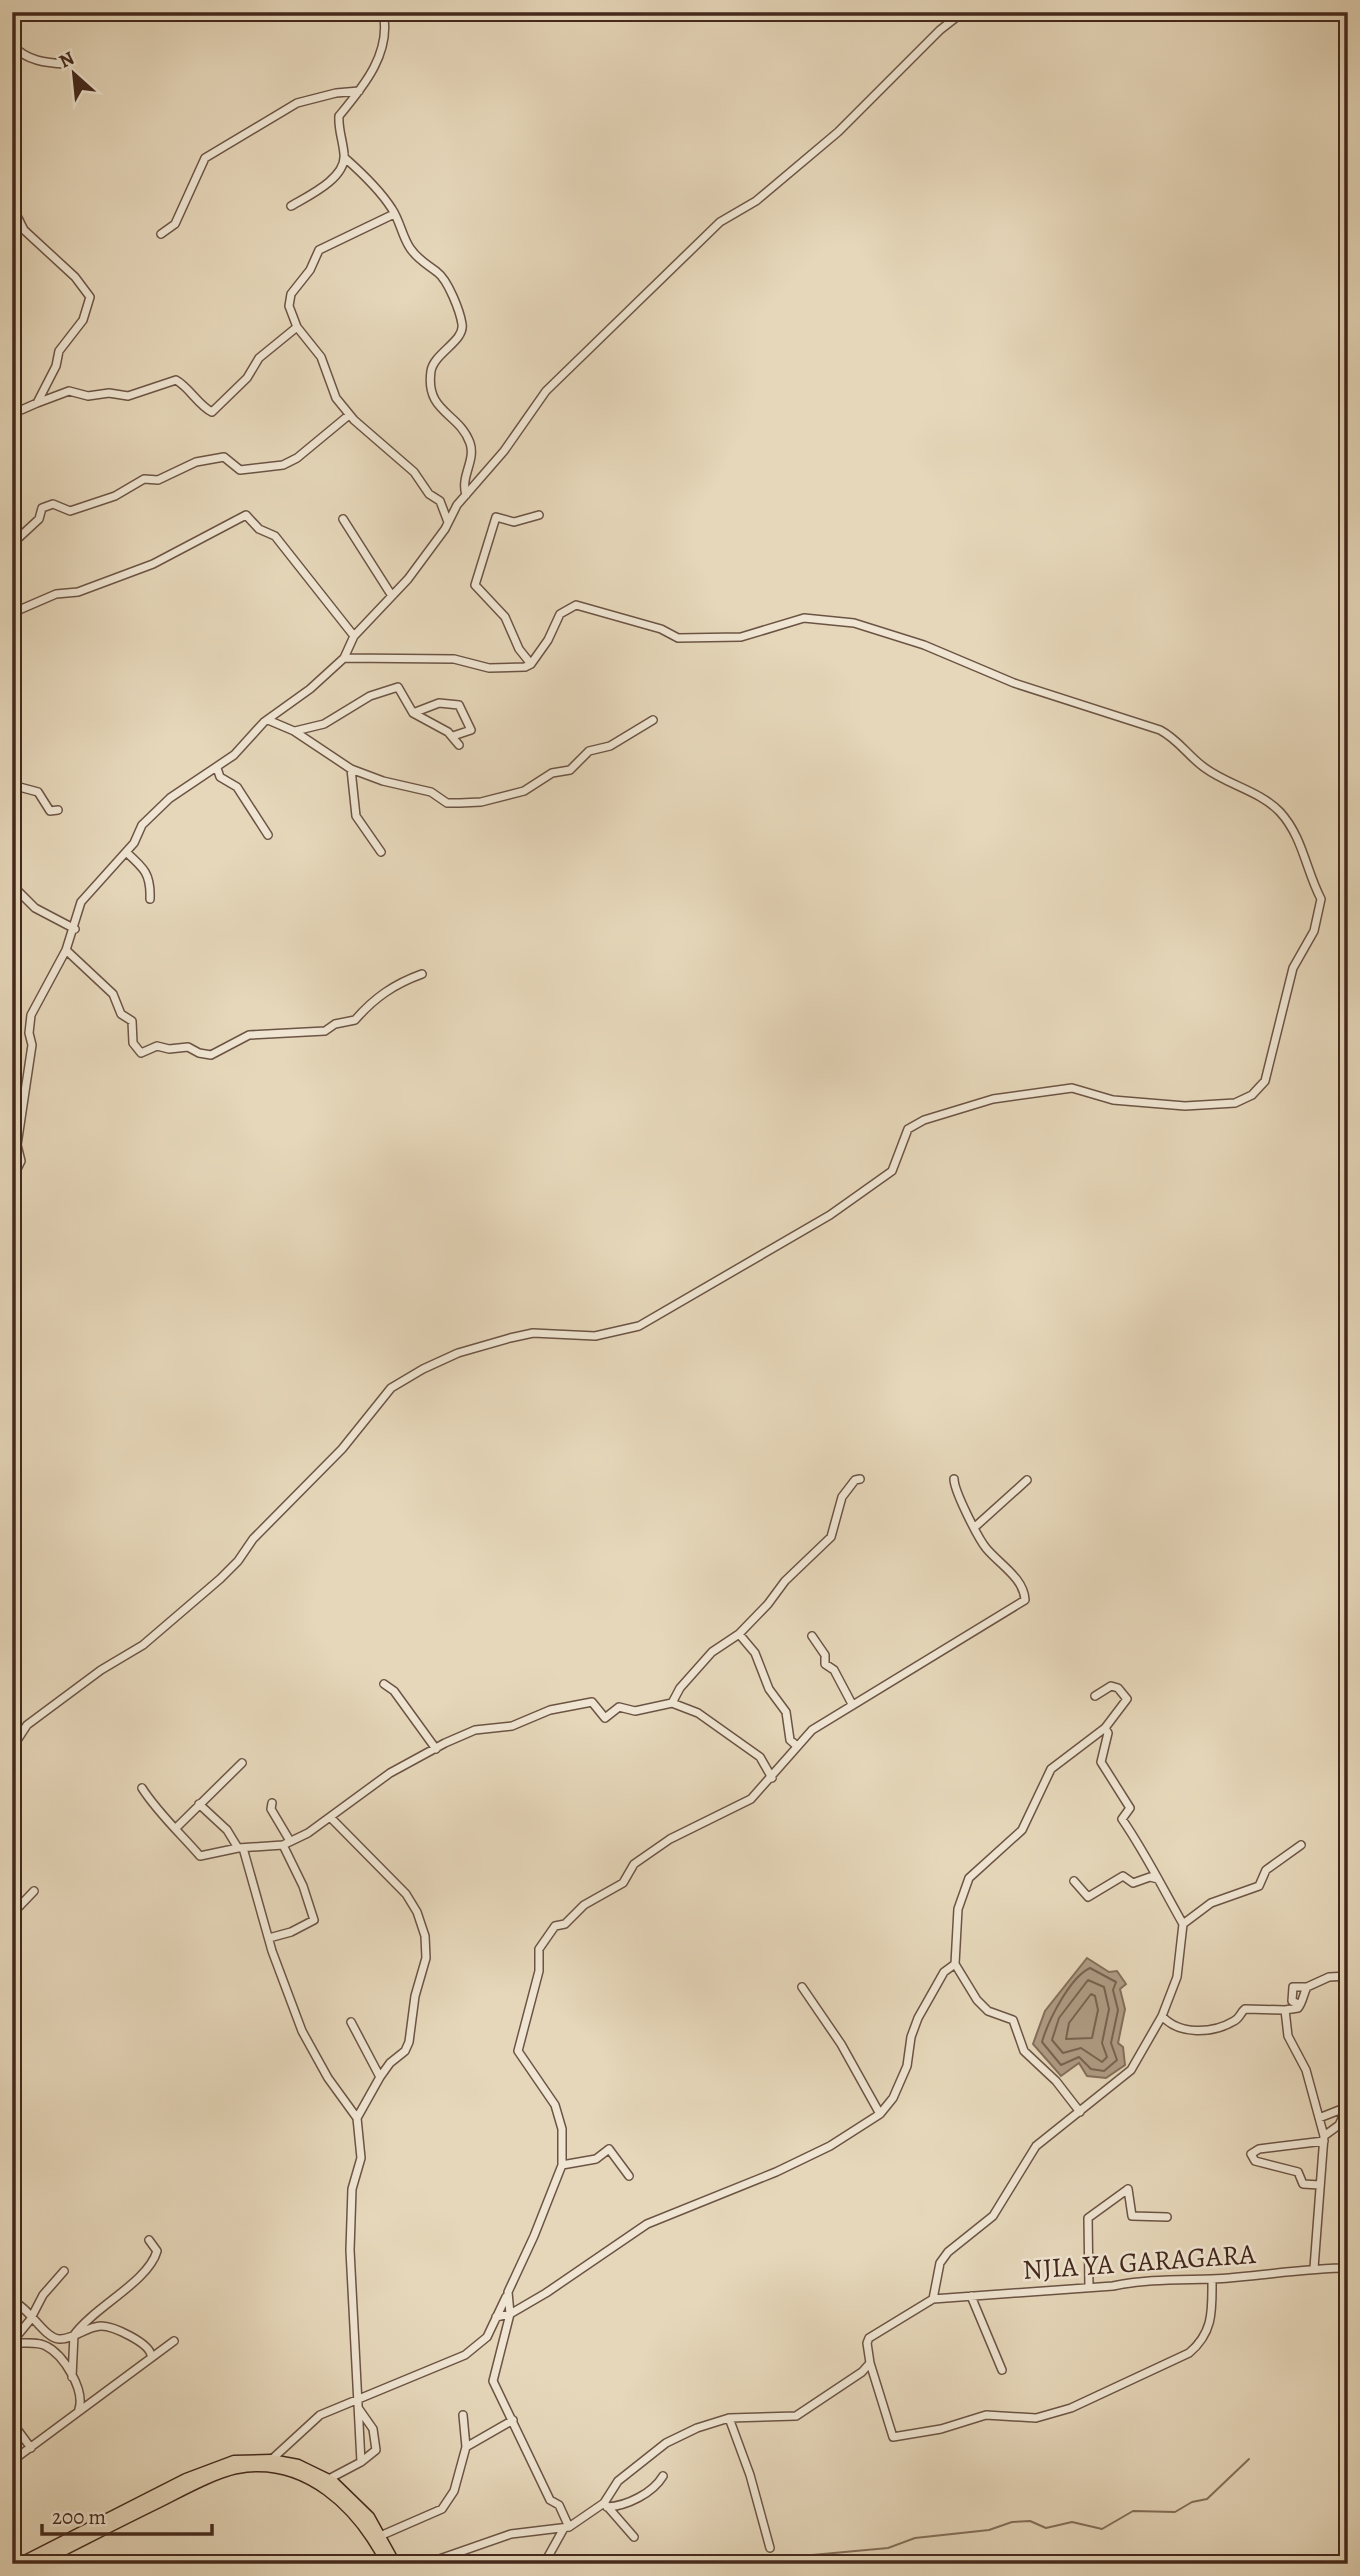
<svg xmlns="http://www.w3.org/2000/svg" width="1360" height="2576" viewBox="0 0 1360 2576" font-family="Alegreya,serif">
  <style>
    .water { fill: #af9c84; stroke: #846e5a; stroke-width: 2 }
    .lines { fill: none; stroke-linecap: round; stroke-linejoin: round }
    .shore { stroke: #796250; stroke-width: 2 }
    .stream { stroke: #846e5a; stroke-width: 2 }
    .minor-casing { stroke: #6c5444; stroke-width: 10 }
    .major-casing { stroke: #43281c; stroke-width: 13 }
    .minor { stroke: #efe5d2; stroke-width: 7 }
    .major { stroke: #e6d7ba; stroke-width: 10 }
    .labels { text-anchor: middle; stroke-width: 5; stroke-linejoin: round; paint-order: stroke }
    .street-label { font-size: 28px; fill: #43281c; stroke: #efe5d2 }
  </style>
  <rect width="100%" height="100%" fill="#e6d7ba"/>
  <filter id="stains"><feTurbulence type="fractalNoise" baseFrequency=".00286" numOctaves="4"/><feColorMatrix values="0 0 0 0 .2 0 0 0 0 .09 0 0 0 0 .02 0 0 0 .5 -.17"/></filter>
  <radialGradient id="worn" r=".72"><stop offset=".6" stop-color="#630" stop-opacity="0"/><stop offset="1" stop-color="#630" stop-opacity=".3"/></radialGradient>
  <path class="water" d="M1087,1958L1109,1972L1117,1971L1126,1984L1120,1989L1125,2009L1118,2043L1123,2047L1125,2065L1106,2078L1087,2076L1079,2063L1061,2076L1033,2044L1045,2011Z"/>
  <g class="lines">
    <path class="shore" d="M1090,1968L1116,1982L1113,1990L1118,2010L1111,2043L1117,2060L1104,2071L1091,2069L1079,2057L1061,2065L1042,2042C1048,2021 1070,1977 1090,1968Z
      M1088,1980L1104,1987L1109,2009L1102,2043L1107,2057L1102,2062L1081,2048L1063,2053L1052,2040L1059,2018Z
      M1091,1994L1095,1996L1098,2010L1092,2038L1066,2039L1069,2023Z"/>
    <path class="stream" d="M793,2564L794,2560L812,2555L888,2548L915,2538L989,2530L1012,2522L1030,2521L1046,2528L1072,2522L1102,2529L1133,2511L1175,2512L1192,2502L1207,2499L1249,2459"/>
    <defs>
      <path id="minor" d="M12,45C27,61 46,63 66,64
        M345,158C362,173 380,190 392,209C400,221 402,236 410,248C418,260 427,264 437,272C448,280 460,311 462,324C465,341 434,353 431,371C425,413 459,412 470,443C476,461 460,476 466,495
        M12,206L24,230L75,277L90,297L83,320L59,351L56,366L37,403L12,414
        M291,206C308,196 347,178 344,154C343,141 338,129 339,116C363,87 392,53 383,12
        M394,214L319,250L310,270L291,294L289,306L297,327L321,357L336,398L354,420L414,472L429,494L440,501L448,522
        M161,234L175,224L205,158L297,103L336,93L359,91
        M37,403L69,391L88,396L109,393L128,396L176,380C190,388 198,405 212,412L247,378L259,358L297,327
        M343,519L392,596
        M12,544L39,519L42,508L53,504L70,511L115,496L144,479L158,480L196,462L224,457L240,470L283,465L297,458L349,415
        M12,613L56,594L78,592L153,564L246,515L259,529L275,536L354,636
        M531,664L519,649L505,617L475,585L496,517L514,522L539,515
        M413,713L448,732L459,745
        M268,720L294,731L351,769L383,781L431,792L447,803H460L481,802L524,791L552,773L570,770L589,751L610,746L653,720
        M295,731L324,724L370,696L398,687L413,713L439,703L459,705L471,730L453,736
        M217,768L220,777L237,787L268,835
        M351,769L356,816L381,852
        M12,785L38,792L50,811L58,810
        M126,852C144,868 151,874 150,899
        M12,885L35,908L75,929
        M66,950L113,994L121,1014L132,1021L133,1043L141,1053L157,1046L169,1049L188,1047L199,1053L211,1055L249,1035L325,1031L335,1024L355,1020C374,998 394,984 422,974
        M12,1179L21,1161L17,1145L32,1045L29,1033L31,1015L66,950L81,902L134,843L142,825L170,798L234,755L264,722L310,689L344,658L354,636L408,579L445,529L457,505L504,451L546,391L720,222L756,201L838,132L940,30L963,12
        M976,1526L1027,1480
        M739,1634L755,1653L769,1689L786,1712L790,1740L797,1746
        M812,1636L825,1655V1664L834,1670L852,1704
        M384,1684L394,1691L436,1749
        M672,1703L680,1688L712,1652L739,1634L768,1604L785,1581L831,1537L842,1497L855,1480L860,1479
        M1105,1728L1108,1733L1101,1762L1130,1808L1122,1819C1146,1854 1162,1887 1183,1924
        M12,1748L27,1725L101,1670L143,1645L220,1579L238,1561L253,1539L342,1449L391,1388L423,1369L458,1353L510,1338L533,1333L595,1336L639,1326L830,1215L892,1171L908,1129L924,1120L993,1099L1072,1088L1113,1100L1185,1106L1235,1103L1252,1095L1265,1081L1293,968L1314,931L1321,899C1306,871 1303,837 1280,812C1260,791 1228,785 1205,768C1188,756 1179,740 1160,730L1014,683L924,645L854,623L804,618L741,637L678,638L661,629L576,605L560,614L548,640L531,664L525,667L489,668L454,659L344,658
        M12,1759V1768
        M142,1788C157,1812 181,1834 200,1856L238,1848L283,1845L308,1833L390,1773L445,1743L475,1730L512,1726L550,1710L592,1702L605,1718L619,1707L635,1711L672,1703L698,1713L760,1757L772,1778
        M272,1803L271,1809L290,1841
        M199,1804L227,1830L238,1848
        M331,1818L406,1894L417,1912L425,1936L426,1958L415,1996L409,2042L405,2051L390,2063L380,2077L357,2118
        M176,1828L242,1763
        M243,1848L272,1951L302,2031L328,2078L357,2118L361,2158L352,2189L350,2250L361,2462L325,2481
        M1074,1881L1088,1897L1123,1876L1133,1883L1150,1877L1158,1879
        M12,1914L34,1891
        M269,1938L291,1932L314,1920L303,1886L283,1845
        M955,1964L977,2000L988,2011L1013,2020L1024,2051L1056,2081L1080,2112
        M802,1987L841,2044L880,2114
        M1307,1987L1329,1977L1348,1976
        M1300,2005L1292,2001L1293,1987H1307C1303,1995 1303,2002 1298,2008L1285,2010L1288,2036L1306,2070L1324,2136L1314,2268
        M1162,2016C1179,2035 1212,2034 1234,2021C1240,2018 1240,2013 1245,2009L1285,2010
        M351,2022L380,2077
        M1319,2118L1347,2107
        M1324,2136L1339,2125L1346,2110
        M562,2165L596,2159L609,2149L629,2176
        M1320,2185L1303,2184L1298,2172L1255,2161L1251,2154L1259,2149L1324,2141
        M1128,2189L1132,2216L1167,2217
        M1089,2287L1088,2218L1128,2189
        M971,2296L1002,2370
        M933,2299L1113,2286C1146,2279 1178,2280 1211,2279C1257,2277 1302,2268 1348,2268
        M12,2301C29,2307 44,2338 59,2339C73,2340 87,2326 101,2326C114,2326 149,2343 151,2355
        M496,2317L510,2314L508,2292L534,2236L562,2165V2129L555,2105L518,2051L539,1971V1949L555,1926L565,1924L584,1905L623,1883L634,1864L670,1839L751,1799L812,1730L1025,1600C1024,1578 999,1564 986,1548C978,1538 954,1491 954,1479
        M12,2342L30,2320L43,2295L64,2271
        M12,2343C23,2344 37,2341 46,2346C64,2355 85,2390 79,2409
        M870,2363L893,2437L941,2429L986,2415L1036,2418L1071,2408L1189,2353C1214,2332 1212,2310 1212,2279
        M72,2377L74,2335C94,2307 148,2282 157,2251L149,2240
        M359,2409L373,2429L376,2450L361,2462
        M463,2415L466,2447
        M729,2418L750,2475L770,2548
        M14,2425L31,2448
        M271,2460L320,2415L465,2355L487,2337L506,2297
        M12,2461L174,2341
        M607,2506L634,2537
        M607,2507C627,2506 653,2493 663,2476
        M569,2527L559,2505L550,2500L493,2381L510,2314L546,2293L647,2224L776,2172L830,2146L880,2114L893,2098L907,2066L911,2037L918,2018L944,1972L955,1964L958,1909L969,1878L1022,1830L1051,1769L1105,1728L1127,1699L1118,1688L1111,1686L1095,1696
        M380,2536L442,2509L454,2491L466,2447L513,2420
        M374,2564L383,2555
        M425,2564L511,2534L569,2527L604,2503L618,2481L666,2443L697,2428L729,2418L796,2416L862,2372L870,2363L867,2343L869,2338L933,2299L940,2263L948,2252L993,2216L1036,2146L1131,2070L1162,2016L1177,1977L1183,1924L1211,1903L1259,1886L1266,1870L1301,1845
        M544,2564L564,2528"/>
      <path id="major" d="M19,2564L186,2479L234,2461L271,2460L298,2465L333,2482L369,2517L395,2564
        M36,2564C77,2543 118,2522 159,2502C183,2490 211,2474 237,2468C306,2455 359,2508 387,2564"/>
    </defs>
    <use href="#minor" class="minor-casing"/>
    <use href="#major" class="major-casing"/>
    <use href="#minor" class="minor"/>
    <use href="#major" class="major"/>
  </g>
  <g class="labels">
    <g class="street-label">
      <text transform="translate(1139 2261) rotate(-4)" y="10">NJIA YA GARAGARA</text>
    </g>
  </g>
  <rect width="1360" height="2576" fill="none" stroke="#e6d7ba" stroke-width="42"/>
  <rect x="14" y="14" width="1332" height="2548" fill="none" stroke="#43281c" stroke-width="3.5"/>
  <rect x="21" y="21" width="1318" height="2534" fill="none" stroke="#43281c" stroke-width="2"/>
  <g transform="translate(74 74) rotate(333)" stroke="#efe5d2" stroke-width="5" paint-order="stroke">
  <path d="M0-5L12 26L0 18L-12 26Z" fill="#43281c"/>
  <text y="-10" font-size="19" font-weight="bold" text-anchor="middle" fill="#43281c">N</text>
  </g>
  <path d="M42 2524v10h170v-10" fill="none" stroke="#43281c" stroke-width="3.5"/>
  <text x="52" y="2524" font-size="21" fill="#43281c" stroke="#efe5d2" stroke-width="5" paint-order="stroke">200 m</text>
  <rect width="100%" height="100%" filter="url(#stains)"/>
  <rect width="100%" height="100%" fill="url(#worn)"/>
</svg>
